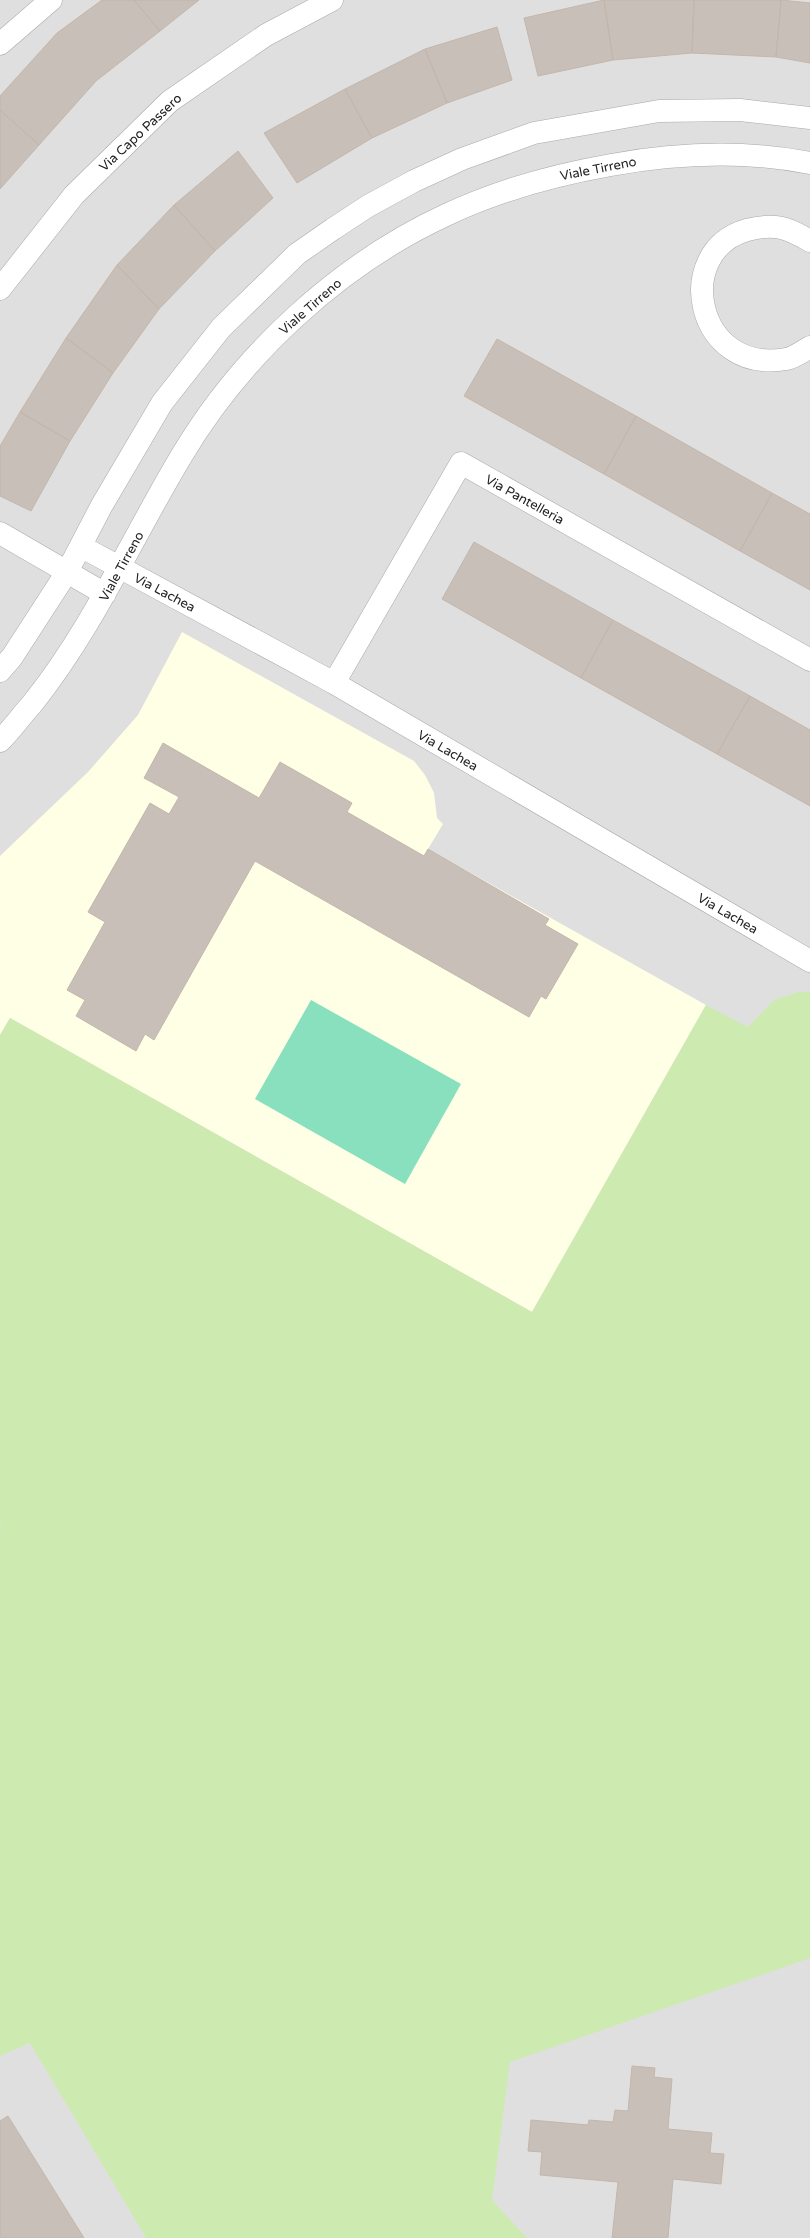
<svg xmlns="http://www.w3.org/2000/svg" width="810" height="2238" viewBox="0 0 810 2238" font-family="'Varela Round',sans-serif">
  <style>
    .residential { fill: #e0dfdf }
    .education { fill: #ffffe5 }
    .grass { fill: #cdebb0 }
    .pitch { fill: #88e0be }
    .building { fill: #c7bfb8; stroke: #c4b6ab }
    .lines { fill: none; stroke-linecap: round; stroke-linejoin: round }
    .minor-casing { stroke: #a9a9a9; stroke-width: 23 }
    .minor { stroke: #fff; stroke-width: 22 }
    .labels { text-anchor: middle; stroke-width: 3; stroke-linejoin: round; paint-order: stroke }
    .street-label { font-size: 13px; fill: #222; stroke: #fff }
  </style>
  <rect width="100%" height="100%" fill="#f2efe9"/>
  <path class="residential" d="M0,0H810V2238H0Z"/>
  <path class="education" d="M182,632L414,761L425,775L434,793L437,818L443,824L428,849L706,1005L532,1312L10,1018L0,1035V856L88,772L138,715Z"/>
  <path class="grass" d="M799,992H810V1958L510,2062L492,2200L527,2238H146L30,2043L0,2056V1527L2,1526L0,1523V1035L10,1018L532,1312L706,1005L748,1027L774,1000Z"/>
  <path class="pitch" d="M311,1000L461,1084L405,1184L255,1099Z"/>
  <path class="building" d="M102,0H134L160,31L96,81L39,145L0,110V96L57,33Z
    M134,0H199L160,31Z
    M604,0H694L692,53L613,60Z
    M604,0L613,60L538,76L524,18Z
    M694,0H781L776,57L692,53Z
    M781,0L810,3V63L776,57Z
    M497,27L512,80L447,103L425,49Z
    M425,49L447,103L372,138L345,89Z
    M345,89L372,138L297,183L264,133Z
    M0,110L39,145L0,189Z
    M238,151L273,198L215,251L174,205Z
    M174,205L215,251L159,309L117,265Z
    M117,265L159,309L113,373L66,338Z
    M66,338L113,373L70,441L20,412Z
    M497,339L636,416L604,474L464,396Z
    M20,412L70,441L31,511L0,496V446Z
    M636,416L772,493L740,551L604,474Z
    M772,493L810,514V590L740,551Z
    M474,542L613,620L581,678L442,599Z
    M613,620L750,696L717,754L581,678Z
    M750,696L810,730V806L717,754Z
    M163,743L259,798L280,762L352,803L347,812L424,856L428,849L549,919L545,925L578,944L546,999L541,996L529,1017L255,861L154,1040L145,1034L136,1051L76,1016L85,1000L67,990L105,922L88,912L150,803L169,814L179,797L144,778Z
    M632,2066L655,2068L654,2077L672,2079L668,2129L712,2133L710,2153L724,2154L721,2184L673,2179L668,2238H612L618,2182L540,2175L542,2152L528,2151L531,2120L588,2125L589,2120L613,2122L615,2110L628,2111Z
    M8,2116L84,2238H0V2121Z"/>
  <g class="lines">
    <defs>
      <path id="minor" d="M0,44L51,0
        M810,241C787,227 774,223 747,230C672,251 695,375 786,359C794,358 803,351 810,347
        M0,289L74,195L170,101L266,35L332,0
        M0,533L105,594
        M82,547L334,683L810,961
        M0,671L12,657L67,572L102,505L162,403L221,328L297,254L333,229L368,206L414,181L462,159L534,133L659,111L740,110L810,118
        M334,683L461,463L810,660
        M0,741C12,729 21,716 32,704C93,628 132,538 182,455C242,354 340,264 446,215C499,190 554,175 611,165C677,153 744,150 810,163"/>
    </defs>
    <use href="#minor" class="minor-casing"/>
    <use href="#minor" class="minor"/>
  </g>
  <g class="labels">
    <g class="street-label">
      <text transform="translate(140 132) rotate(-43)" y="5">Via Capo Passero</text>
      <text transform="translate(598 168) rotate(-11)" y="5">Viale Tirreno</text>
      <text transform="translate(310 306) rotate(-41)" y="5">Viale Tirreno</text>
      <text transform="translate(525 499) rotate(29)" y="5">Via Pantelleria</text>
      <text transform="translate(121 566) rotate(-61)" y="5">Viale Tirreno</text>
      <text transform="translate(165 592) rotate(28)" y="5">Via Lachea</text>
      <text transform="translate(448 750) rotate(30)" y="5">Via Lachea</text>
      <text transform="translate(728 913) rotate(30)" y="5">Via Lachea</text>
    </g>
  </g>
</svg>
